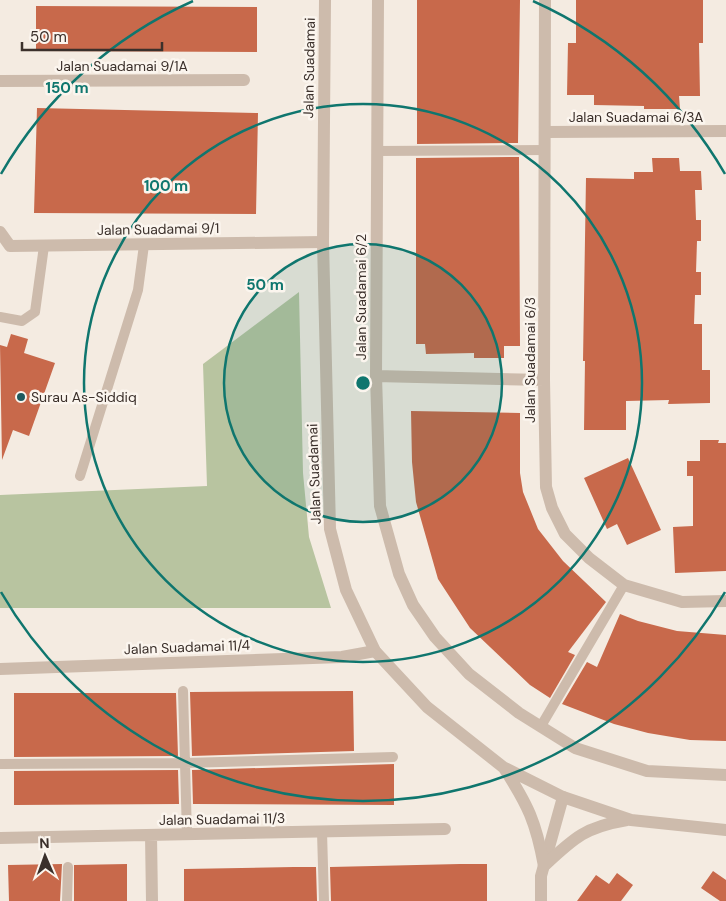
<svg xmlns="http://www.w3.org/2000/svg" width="726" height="901" viewBox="0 0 726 901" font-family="'DM Sans',sans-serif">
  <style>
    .green { fill: #b8c4a0 }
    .building { fill: #c8694b }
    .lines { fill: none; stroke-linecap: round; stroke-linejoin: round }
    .service { stroke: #cdbbac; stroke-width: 10 }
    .minor { stroke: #cdbbac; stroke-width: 12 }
    .tertiary { stroke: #cdbbac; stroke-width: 12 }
    .ring { fill: none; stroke: #0f766e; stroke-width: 2.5 }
    .poi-dot { fill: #1f5a5e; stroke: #fbf5ee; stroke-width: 2 }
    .labels { text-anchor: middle; stroke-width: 5; stroke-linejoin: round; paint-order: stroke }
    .street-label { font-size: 14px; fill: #3b302b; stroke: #fbf5ee }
    .poi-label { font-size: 14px; fill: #3b302b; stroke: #fbf5ee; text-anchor: start }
    .centre { fill: #0f766e; stroke: #fbf5ee; stroke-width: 2.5 }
    .ring-label { font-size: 15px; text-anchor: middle; font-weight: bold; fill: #0f766e; stroke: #fbf5ee; stroke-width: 5; stroke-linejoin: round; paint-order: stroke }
  </style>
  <rect width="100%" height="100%" fill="#f4ebe1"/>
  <path class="green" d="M299,292L303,473L309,537L331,608H0V495L207,486L203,364Z"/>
  <path class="building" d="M417,0H520L518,143L417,144Z
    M576,0H703V43H699L700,96H679L680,109H644V106L594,105V95H567L568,43H576Z
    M36,6L257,7V52L36,51Z
    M37,108L258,113L256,214L34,213Z
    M519,157L520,346H504V358H474V353L426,354L425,344H416V158Z
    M652,158H679L680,171H701L702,190H695L696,220H701V241H697L696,272H701V295H695L694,324H702V370H710V403L668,404L669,400L626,401V430H584L585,361H583L586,178L634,179V172H653Z
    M11,334L28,339L24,353L55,363L29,436L13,430L2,460L0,345L7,347Z
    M411,411L520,413V473L523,492L538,529L563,561L606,602L568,652L575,655L550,698L530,685L470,628L438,579L416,502L412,462Z
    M700,440H719L718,443H726V571L675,573L673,527L693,526V476H687V461H700Z
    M628,458L661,530L627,545L617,524L607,529L584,478Z
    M620,614L638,621L677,631L726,635V741L690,740L648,733L614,724L562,704L587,662L597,667Z
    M353,691L354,751L192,756L190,692Z
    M14,693H176L178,756L14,757Z
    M394,764V805L193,804L192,770Z
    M178,770L179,804L14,805V771Z
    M62,864L60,901H9L8,865Z
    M127,864V901H74V865Z
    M460,864H487V901H331L330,867Z
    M294,867H316L317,901H184V869Z
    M713,871L726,880V901H720L701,888Z
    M617,873L633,885L621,901H577L596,875L609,884Z"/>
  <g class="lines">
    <path class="service" d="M377,151L545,150
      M0,317L22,321L35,312L44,246
      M80,476L138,290L144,245
      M183,691L187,835
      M541,726L624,585
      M0,764L185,763L393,757
      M322,832L324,901
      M67,901L68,867"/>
    <path class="minor" d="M378,0L376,376L380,506L399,574L413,605L435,637L469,674L519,713L575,748L647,771L726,775
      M545,0L544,380L546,487L552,508L565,534L589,558L624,585L682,602L726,601
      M0,81L244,80
      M546,132L726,131
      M0,232L10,246L323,242
      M376,376L544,380
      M0,669L342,657L375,651
      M151,835L152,901
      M0,838L445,829
      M541,901V876L563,797"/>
    <path class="tertiary" d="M325,0L323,242L330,529L346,590L375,651L427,707L503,767L563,797L631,820L726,830
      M504,768C528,805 536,822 544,866
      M544,866C574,838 585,827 627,820"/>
  </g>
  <circle cx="363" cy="383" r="139" fill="#0f766e" fill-opacity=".12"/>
  <g class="ring">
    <circle cx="363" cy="383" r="139"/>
    <circle cx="363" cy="383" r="279"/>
    <path d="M725 592A418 418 0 0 1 1 592M1 174A418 418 0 0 1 193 1M533 1A418 418 0 0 1 725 174"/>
  </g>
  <circle class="poi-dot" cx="21" cy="397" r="5"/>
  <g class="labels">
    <g class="street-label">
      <text x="122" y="71">Jalan Suadamai 9/1A</text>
      <text transform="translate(309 68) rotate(-89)" y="5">Jalan Suadamai</text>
      <text x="636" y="122">Jalan Suadamai 6/3A</text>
      <text transform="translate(158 229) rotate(-1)" y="5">Jalan Suadamai 9/1</text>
      <text transform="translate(361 297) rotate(-90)" y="5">Jalan Suadamai 6/2</text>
      <text transform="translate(530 360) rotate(-90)" y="5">Jalan Suadamai 6/3</text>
      <text transform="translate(314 474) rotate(-92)" y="5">Jalan Suadamai</text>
      <text transform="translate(187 647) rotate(-2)" y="5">Jalan Suadamai 11/4</text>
      <text transform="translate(222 819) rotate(-1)" y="5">Jalan Suadamai 11/3</text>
    </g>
    <g class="poi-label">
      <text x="31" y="402">Surau As-Siddiq</text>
    </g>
  </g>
  <circle cx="363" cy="383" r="8" class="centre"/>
  <g class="ring-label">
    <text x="67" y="93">150 m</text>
    <text x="166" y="191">100 m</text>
    <text x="265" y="290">50 m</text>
  </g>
  <g transform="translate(45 856) rotate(358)" stroke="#fbf5ee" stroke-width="4" paint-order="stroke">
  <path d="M0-4L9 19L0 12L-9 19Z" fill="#3b302b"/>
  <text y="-8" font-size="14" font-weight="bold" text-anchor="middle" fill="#3b302b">N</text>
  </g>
  <path d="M22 42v8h140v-8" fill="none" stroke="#3b302b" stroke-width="2.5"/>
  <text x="30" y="42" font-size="15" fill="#3b302b" stroke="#fbf5ee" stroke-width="4" paint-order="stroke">50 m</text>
</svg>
